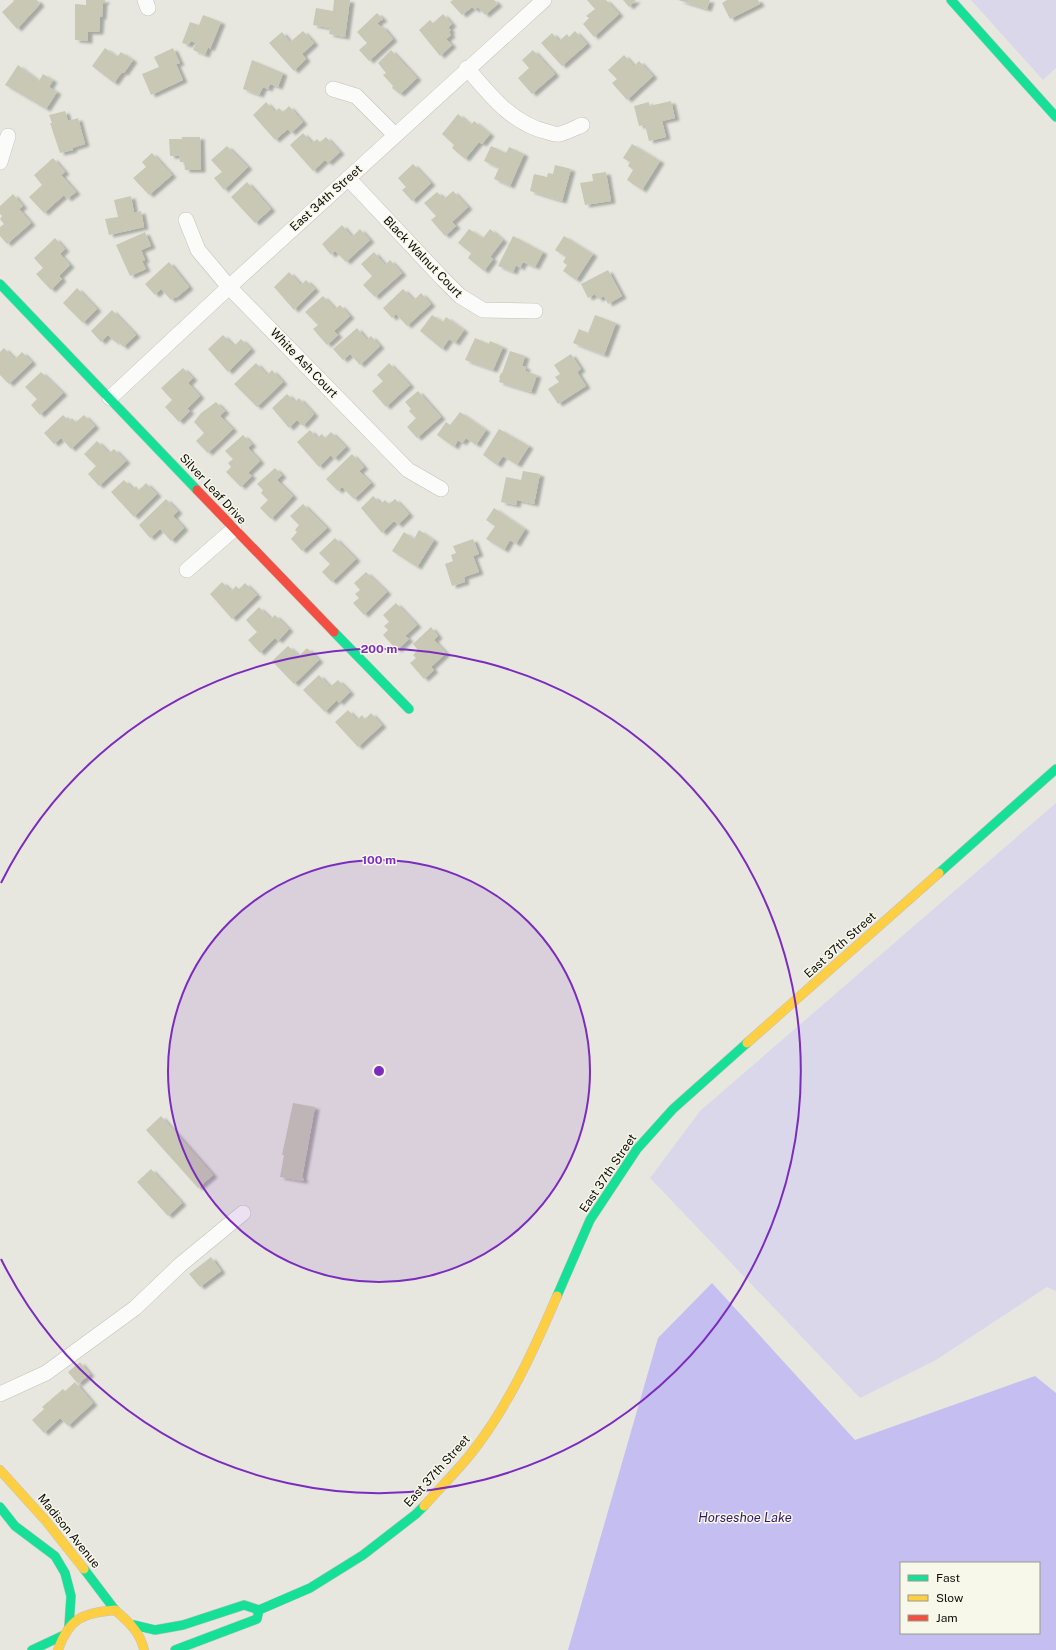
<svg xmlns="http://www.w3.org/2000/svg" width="1056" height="1650" viewBox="0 0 1056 1650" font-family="'Public Sans',sans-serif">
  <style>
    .green { fill: #dad7eb }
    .water { fill: #c5bef0; fill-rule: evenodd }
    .building { fill: #c9c8b5; filter: url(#shadow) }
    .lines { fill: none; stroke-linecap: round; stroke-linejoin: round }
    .street-casing { stroke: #c2c2bc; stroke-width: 16 }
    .fast-casing { stroke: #c2c2bc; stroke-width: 10 }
    .slow-casing { stroke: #c2c2bc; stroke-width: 10 }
    .jam-casing { stroke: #c2c2bc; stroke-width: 10 }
    .street { stroke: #fbfbfa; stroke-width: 15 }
    .fast { stroke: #16e098; stroke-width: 9 }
    .slow { stroke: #ffcf43; stroke-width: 9 }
    .jam { stroke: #f24e42; stroke-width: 9 }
    .ring { fill: none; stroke: #7b2cbf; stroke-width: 2 }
    .labels { text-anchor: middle; stroke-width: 3; stroke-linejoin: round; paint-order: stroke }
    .street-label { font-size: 12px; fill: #0d0c08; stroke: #f7f7ea }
    .water-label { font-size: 13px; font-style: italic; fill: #33186d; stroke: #f7f7ea }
    .centre { fill: #7b2cbf; stroke: #f7f7ea; stroke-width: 2 }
    .ring-label { font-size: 12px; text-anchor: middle; font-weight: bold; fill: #7b2cbf; stroke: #f7f7ea; stroke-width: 3; stroke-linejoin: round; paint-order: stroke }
  </style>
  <defs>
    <filter id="shadow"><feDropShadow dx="4.5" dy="2.5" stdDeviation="1" flood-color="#0004"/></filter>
  </defs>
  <rect width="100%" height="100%" fill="#e7e7e0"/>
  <path class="green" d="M971,0H1056V68L1043,80Z
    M1056,803V1291L1047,1287L936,1360L860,1398L650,1178L700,1111Z"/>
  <path class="water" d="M712,1283L855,1440L1035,1376L1056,1393V1650H568L658,1338ZM901,1563H1039V1633H901Z"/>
  <path class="building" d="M13,0H37L40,4L17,29L2,12L14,1Z
    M86,0H105V2H103L102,17H100L99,32H88V41L75,40V4L86,5Z
    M334,0H350L345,37L329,34L330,28L313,25L316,8L333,11Z
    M453,0H494L498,4L485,15L478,7L475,10L472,7L462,15L450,2Z
    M587,0H606L619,14L594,37L583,24L589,18L586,16L595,9Z
    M623,0H636L629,7Z
    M678,0H710L707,9Z
    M727,0H758L760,4L730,19L722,3Z
    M377,13L383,19L377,23L381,27L382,26L393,39L369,61L359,50L367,43L357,32Z
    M443,14L452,24L448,28L451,30L449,32L451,35L446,39L452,45L440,56L419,30L430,20L433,23Z
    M203,15L221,22L210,49L208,47L205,55L193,50L196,43L191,41L188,45L182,43L190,22L199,25Z
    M303,31L314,43L302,54L306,59L294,71L269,43L282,32L290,42Z
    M575,31L587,44L562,66L541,43L552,33L559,41L567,34L569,37Z
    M105,48L117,57L121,52L133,60L124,73L122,72L114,83L92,66Z
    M173,48L180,63L176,64L183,80L151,95L142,74L159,67L154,57Z
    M391,50L417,78L400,94L392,88L393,86L383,75L386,73L378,63Z
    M533,50L555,74L532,94L518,78L529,68L522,60Z
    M624,55L634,66L639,61L653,76L627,100L612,83L617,79L608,70Z
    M252,60L283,73L278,87L270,84L268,89L263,87L259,95L243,89Z
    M18,65L39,81L43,74L53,80L49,87L57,92L46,109L5,85Z
    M671,101L675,118L662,121L666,137L649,141L645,125L639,126L634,106L649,102V106Z
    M266,102L275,112L279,108L283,112L289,106L303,122L291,133L288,129L275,140L253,115Z
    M65,111L68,121L78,118L85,144L72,148L73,150L60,153L50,123H52L49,115Z
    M458,114L471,125L474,121L490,134L482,144L479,142L465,159L452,148L454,145L442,134Z
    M303,133L312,143L317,139L320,142L326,137L340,152L328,163L325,160L313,171L290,145Z
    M182,137H200L201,170H185L184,162H180L179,156H170L169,139H182Z
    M632,144L660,161L642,190L627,180L633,170L628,166L630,162L623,158Z
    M227,146L248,167L224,190L214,178L222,172L211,160Z
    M491,146L506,153L509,147L524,154L510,186L494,179L499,168L484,161Z
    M152,153L172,175L149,195L133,178L146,167L142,162Z
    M53,158L65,172L61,175L76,192L67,199L64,195L44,213L29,197L42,185L34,175Z
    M413,164L431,183L412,201L402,190L406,187L398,178Z
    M555,165L571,169L562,201L530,191L534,174L547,177L548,173L553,174Z
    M606,172L611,201L585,205L580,183L593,181L592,174Z
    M247,182L271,209L255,223L231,197Z
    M453,191L468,207L452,222L456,226L445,236L431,220L436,216L424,203L437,192L444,199Z
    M13,194L23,206L19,209L31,223L7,244L0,236V227L4,224L0,219L2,216L0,214V206Z
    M131,196L134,213L141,211L144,227L109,235L105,219L118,217L114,200Z
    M342,225L352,237L360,229L370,240L346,262L335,251L331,255L322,244Z
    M469,229L483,238L490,229L503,240L490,257L493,259L484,271L468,258L471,253L458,243Z
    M145,232L151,246L141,250L145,260L142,261L146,269L130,276L116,245Z
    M513,236L543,252L535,267L523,262L520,268L516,265L513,272L498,266Z
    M564,236L593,254L576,280L563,271L567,265L563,262L566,257L555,250Z
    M55,238L65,249L60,254L70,265L59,276L62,279L51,290L36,274L43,268L34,258Z
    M374,252L385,265L390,260L402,273L375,297L363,285L372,276L361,264Z
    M169,262L189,287L176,298L175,297L171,300L161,289L155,295L145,284Z
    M608,270L622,296L608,304L604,296L598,299L595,294L588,298L581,284Z
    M289,272L301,285L306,280L315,289L294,310L274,287Z
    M77,288L97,309L83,323L63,303Z
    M403,289L414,300L421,293L431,304L407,326L396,314L392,318L383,308Z
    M323,296L335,309L340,305L350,316L334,331L338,335L327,345L313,329L318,325L305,312Z
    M112,310L136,335L123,347L117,340L115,342L108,335L101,342L91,331Z
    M432,315L443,322L446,317L464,330L455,343L449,339L442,349L420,331Z
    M595,315L616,323L604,355L573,343L579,329L588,333Z
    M357,328L367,340L371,336L380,346L360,365L350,354L343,360L333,349Z
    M223,335L234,346L241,339L251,349L228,372L208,349Z
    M475,338L489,344L490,341L503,347L493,370L465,360Z
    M4,348L15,359L22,352L32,362L9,384L0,375V352Z
    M510,351L525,356L522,366L526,367L525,371L537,375L531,392L499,382L500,378H499L501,373H502Z
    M571,354L581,369L577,372L586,386L558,404L548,389L559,382L555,377L560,374L554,365Z
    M256,363L267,375L272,370L283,382L257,407L234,384Z
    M389,363L410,385L386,407L372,391L383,381L377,375Z
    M183,368L193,378L188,383L200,396L187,409L190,411L179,422L165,407L172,400L161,388Z
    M41,372L63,393L40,415L31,405L37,399L25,387Z
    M418,391L441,417L417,438L407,427L416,418L409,411L411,409L405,402Z
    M287,394L295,402L299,398L314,414L303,426L297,420L289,428L272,408Z
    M216,402L225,411L220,416L233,429L208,453L196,441L204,433L194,422L201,413Z
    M460,412L486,430L476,445L466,438L462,443L458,440L454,447L437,435L446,422L450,425Z
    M63,415L69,421L72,418L76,422L84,415L95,426L71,449L61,438L54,444L44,433Z
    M499,429L529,446L517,465L503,456L497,465L483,455Z
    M310,430L317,438L322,434L325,438L331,432L346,447L334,459L331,455L319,467L297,442Z
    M243,435L252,444L248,448L260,461L248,473L252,476L241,487L226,472L231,467L228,463L233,459L225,451Z
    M97,441L109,453L114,449L126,461L99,486L88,474L96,466L84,454Z
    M352,454L364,467L359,471L371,483L354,499L342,487L338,491L326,479Z
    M275,468L282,475L277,480L293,496L271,519L260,508L268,500L261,493L263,490L257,484Z
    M523,471L540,474L534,504L517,500L516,505L501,502L506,477L521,480Z
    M124,480L133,489L136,486L139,490L146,483L157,494L134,517L111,492Z
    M373,496L381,504L385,500L389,504L395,499L409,514L398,525L394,521L382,533L361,508Z
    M166,499L178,511L173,516L184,528L171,541L160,529L150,538L139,525Z
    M303,504L327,528L302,551L291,539L297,532L295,530L299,525L290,516Z
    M494,508L525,529L516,544L510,540L504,550L486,539L495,526L486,520Z
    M419,530L434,540L417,567L392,551L404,532L414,539Z
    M335,538L356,559L332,582L322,572L330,564L319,553Z
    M473,539L479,554L473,556L479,572L464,577L465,582L452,586L445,564L453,561L451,555L456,553L453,546Z
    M366,572L387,592L364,615L353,603L359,598L355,594L360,590L354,583Z
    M222,582L231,591L236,586L239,589L245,583L257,595L232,619L210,594Z
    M396,603L417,625L405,636L409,639L397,650L383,635L388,630L384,626L389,622L383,615Z
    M259,607L271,619L275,615L289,629L278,641L275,638L260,653L248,640L257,632L246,620Z
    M431,627L438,636L434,640L446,653L431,667L434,670L424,679L410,663L416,658L413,655L418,650L413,644Z
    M288,646L299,656L307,648L319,660L294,684L272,661Z
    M319,675L330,687L338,680L350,692L339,703L337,700L325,712L303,690Z
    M348,710L357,720L362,715L365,719L371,713L382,725L358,747L335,722Z
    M293,1103L315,1107L302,1178H304L303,1181L280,1177L284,1155H282Z
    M161,1116L213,1175L198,1188L146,1130Z
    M151,1169L182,1203L168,1216L137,1182Z
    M211,1257L221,1271L200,1287L189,1274Z
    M80,1362L90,1374L78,1384L68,1372Z
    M75,1382L93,1403L68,1426L60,1418L44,1433L32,1420L44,1409L42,1407L63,1389L65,1391Z"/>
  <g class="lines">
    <defs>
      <path id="street" d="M145,0L148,8
        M467,68C490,95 512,124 548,132C551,133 556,135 560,134C567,132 575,128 582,125
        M333,89L356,96L395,135
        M0,162L8,136
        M348,178L443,279L460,296L483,310L535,311
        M186,220L198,250L229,287L408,470L441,489
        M110,398L229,287L544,0
        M187,570L234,529
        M0,1394L46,1373L135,1308L180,1265L243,1213"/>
      <path id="fast" d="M951,0L1056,117
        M0,284L197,490
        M334,632L409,709
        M939,873L1056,769
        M557,1296L590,1220L637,1149L673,1109L747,1043
        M0,1507L15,1526L55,1556L65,1573L71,1596L69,1626
        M84,1569L115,1610
        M134,1625L155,1630L183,1625L244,1605L259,1610L310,1588L363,1555L416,1514L424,1506
        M32,1650L62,1636
        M175,1650L257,1619L259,1610"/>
      <path id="slow" d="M747,1043L939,873
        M0,1470L46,1521L84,1569
        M424,1506C439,1489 455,1473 469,1456C507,1409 533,1352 557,1296
        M58,1650C69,1618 83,1613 115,1610C129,1622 140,1632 144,1650"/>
      <path id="jam" d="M197,490L334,632"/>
    </defs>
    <use href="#street" class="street-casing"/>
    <use href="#fast" class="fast-casing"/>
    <use href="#slow" class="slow-casing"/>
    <use href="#jam" class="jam-casing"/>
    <use href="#street" class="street"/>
    <use href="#fast" class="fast"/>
    <use href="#slow" class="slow"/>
    <use href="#jam" class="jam"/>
  </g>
  <circle cx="379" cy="1071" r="211" fill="#7b2cbf" fill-opacity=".12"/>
  <g class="ring">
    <circle cx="379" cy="1071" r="211"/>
    <path d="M1 883A422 422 0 1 1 1 1259"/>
  </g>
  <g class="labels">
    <g class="street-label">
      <text transform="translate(326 198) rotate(-42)" y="4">East 34th Street</text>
      <text transform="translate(423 257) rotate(46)" y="4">Black Walnut Court</text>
      <text transform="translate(304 363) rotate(46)" y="4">White Ash Court</text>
      <text transform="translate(213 489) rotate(47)" y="4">Silver Leaf Drive</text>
      <text transform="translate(840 945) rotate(-42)" y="4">East 37th Street</text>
      <text transform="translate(608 1173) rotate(-56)" y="4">East 37th Street</text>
      <text transform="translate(437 1471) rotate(-48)" y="4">East 37th Street</text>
      <text transform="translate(69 1531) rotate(51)" y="4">Madison Avenue</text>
    </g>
    <g class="water-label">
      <text x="745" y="1522">Horseshoe Lake</text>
    </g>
  </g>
  <circle cx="379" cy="1071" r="6" class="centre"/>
  <g class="ring-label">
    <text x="379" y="653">200 m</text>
    <text x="379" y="864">100 m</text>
  </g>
  <rect x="900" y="1562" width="140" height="72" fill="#f7f7ea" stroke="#999990"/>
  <rect x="908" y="1575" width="20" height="6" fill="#16e098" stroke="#999990"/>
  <text x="936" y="1582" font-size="12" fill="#0d0c08">Fast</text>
  <rect x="908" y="1595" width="20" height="6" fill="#ffcf43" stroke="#999990"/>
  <text x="936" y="1602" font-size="12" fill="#0d0c08">Slow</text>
  <rect x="908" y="1615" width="20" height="6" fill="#f24e42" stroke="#999990"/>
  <text x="936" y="1622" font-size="12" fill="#0d0c08">Jam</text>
</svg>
